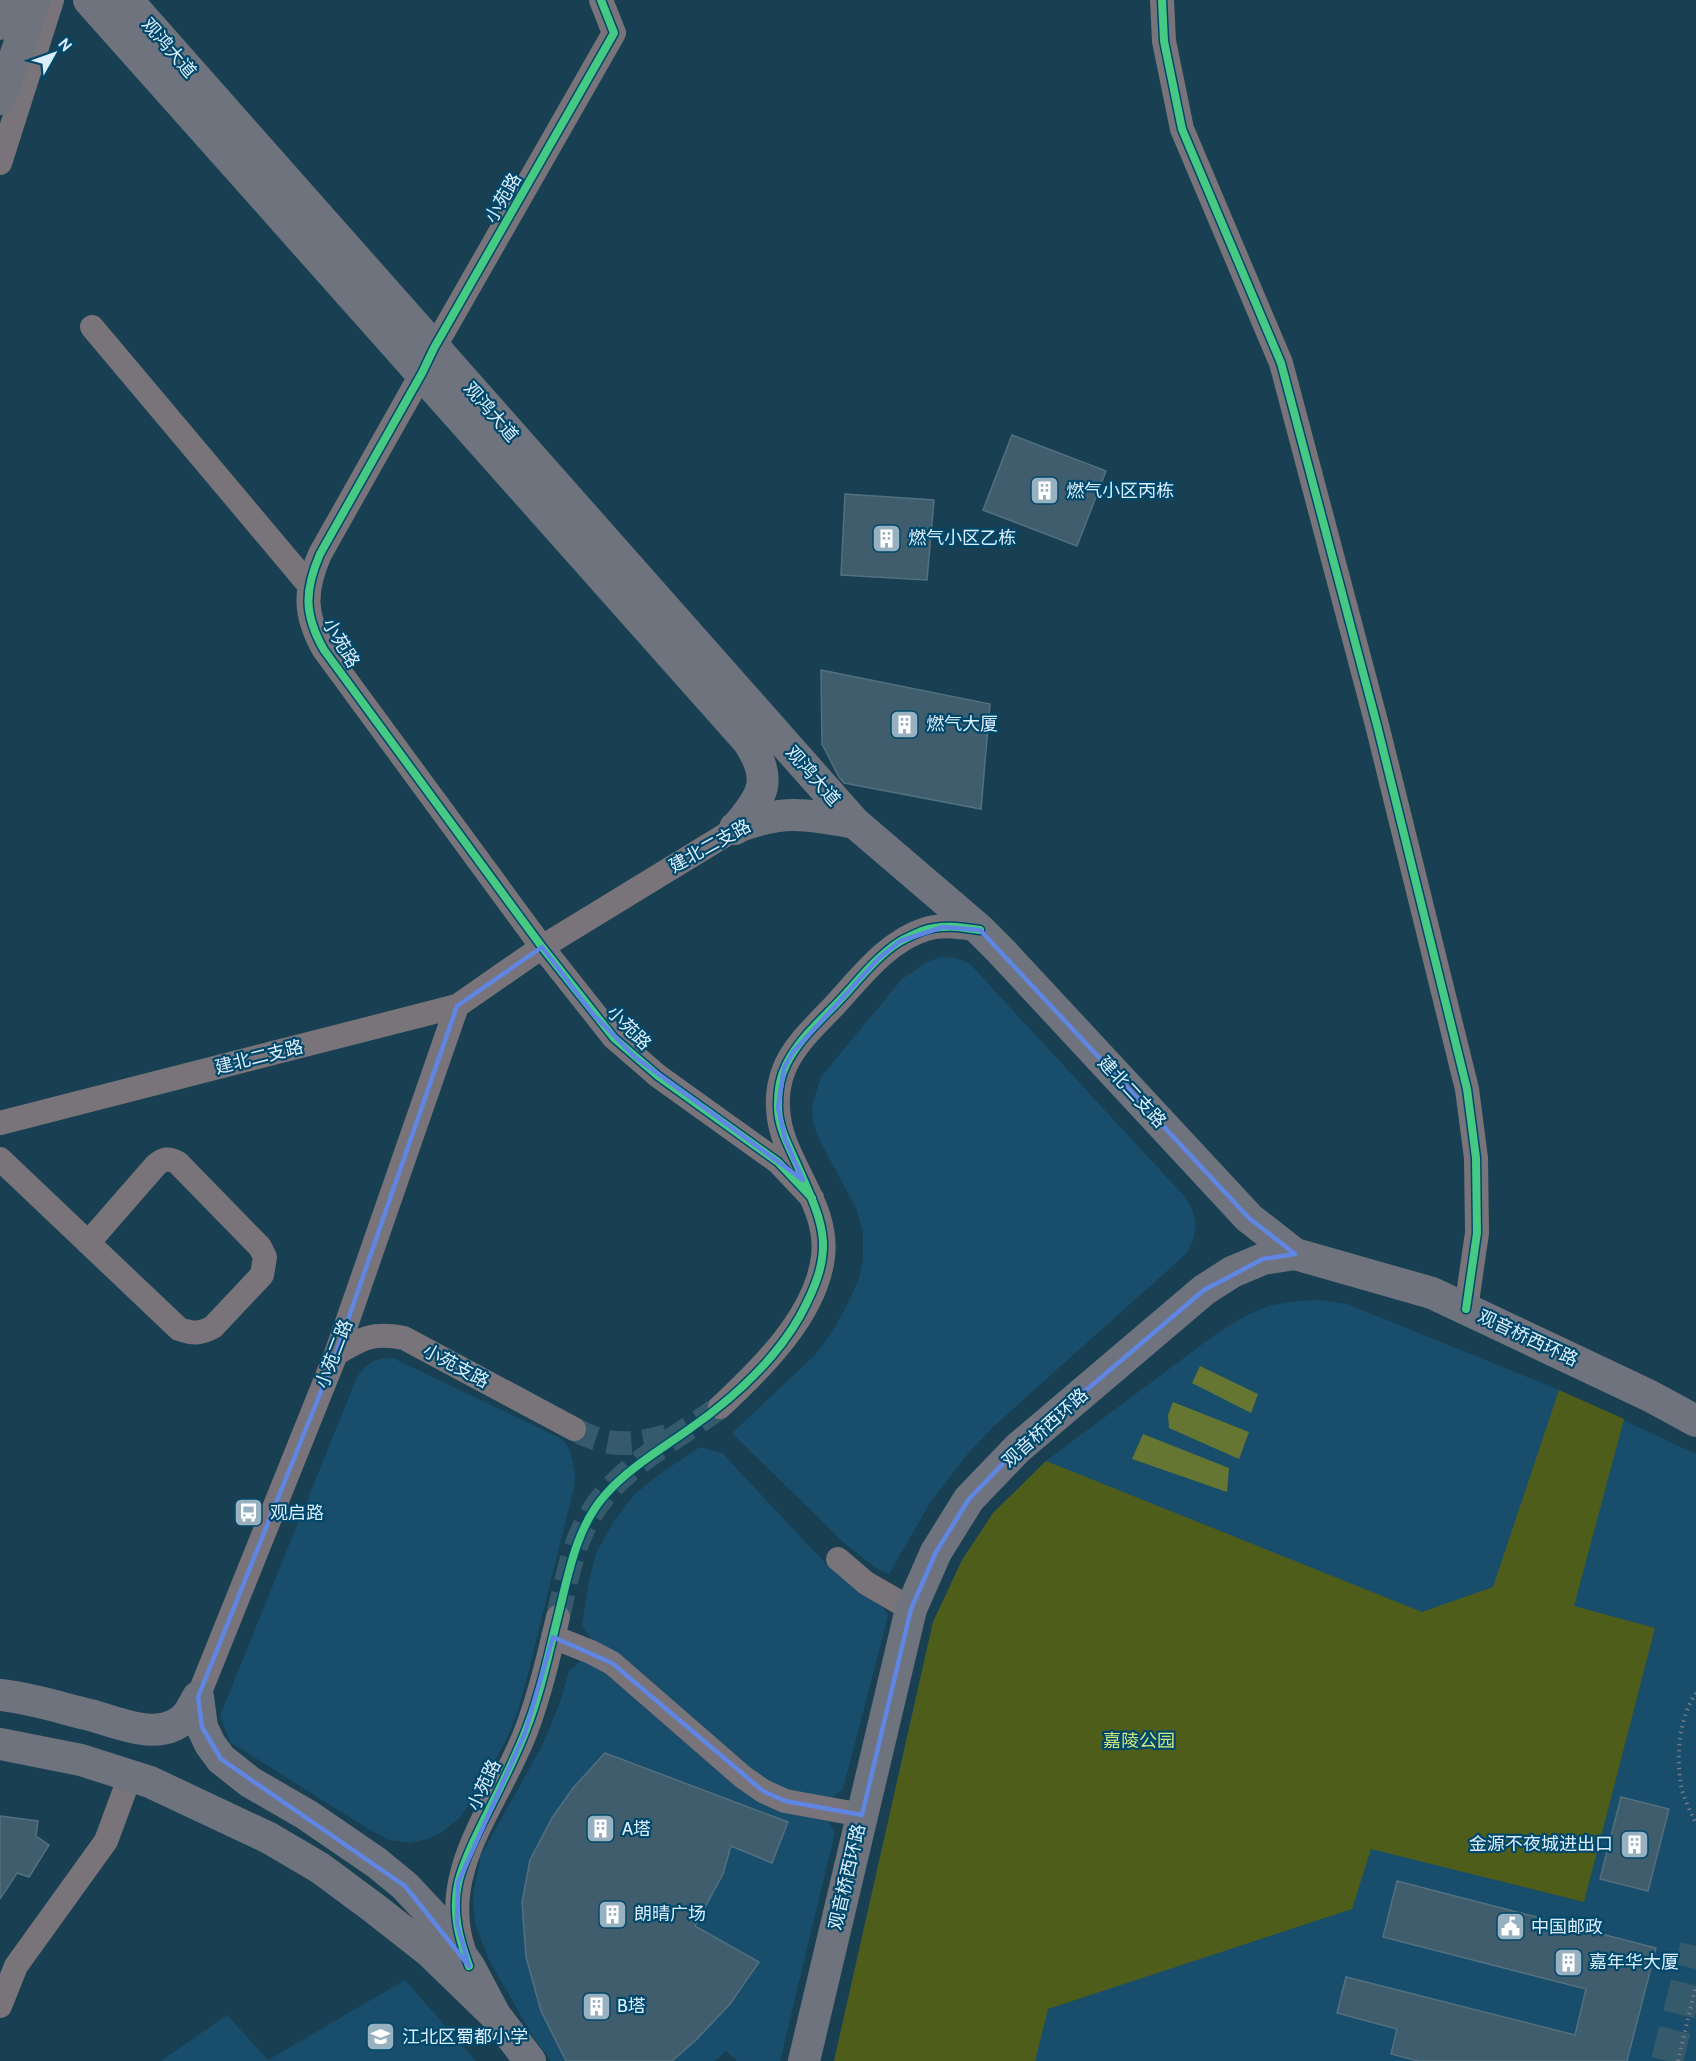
<svg xmlns="http://www.w3.org/2000/svg" width="1696" height="2061" viewBox="0 0 1696 2061" font-family="Cabin,'Noto Sans SC',sans-serif">
  <style>
    .built { fill: #184d6b }
    .green { fill: #4e5e1a }
    .forest { fill: #647632 }
    .building { fill: #3f5d6c; stroke: #52707f; stroke-width: 1.5 }
    .lines { fill: none; stroke-linecap: round; stroke-linejoin: round }
    .minor-tunnel { stroke: #355a6b; stroke-width: 24; stroke-dasharray: 24 12; stroke-linecap: butt }
    .major-tunnel { stroke: #355a6b; stroke-width: 32; stroke-dasharray: 32 16; stroke-linecap: butt }
    .path { stroke: #72787f; stroke-width: 4; stroke-dasharray: 1.5 4.5; stroke-linecap: butt }
    .minor { stroke: #78747a; stroke-width: 24 }
    .major { stroke: #6f737d; stroke-width: 32 }
    .cycleway-casing { stroke: #00486b; stroke-width: 11 }
    .cycleway { stroke: #46c982; stroke-width: 8 }
    .marked { fill: none; stroke: #6086e4; stroke-width: 4.5; stroke-linejoin: round }
    .labels { text-anchor: middle; stroke-width: 4.5; stroke-linejoin: round; paint-order: stroke }
    .street-label { font-size: 18px; fill: #dceefb; stroke: #00486b }
    .poi-label { font-size: 18px; fill: #dceefb; stroke: #00486b; text-anchor: start }
    .park-label { font-size: 18px; fill: #d1e77a; stroke: #00486b }
  </style>
  <rect width="100%" height="100%" fill="#184052"/>
  <path class="built" d="M941,957L957,958L970,964L1184,1196L1192,1209L1196,1224L1193,1240L1187,1253L994,1426L970,1451L930,1503L889,1574L876,1568L843,1542L732,1433L816,1354L832,1332L846,1307L858,1281L863,1260V1233L856,1208L818,1137L813,1122L812,1106L821,1077L902,979L927,962Z
    M1321,1300L1347,1304L1559,1390L1696,1454V2061H834L933,1622L962,1560L993,1513L1046,1461L1216,1334L1245,1316L1268,1306L1297,1301Z
    M384,1358L395,1359L558,1437L565,1442L570,1451L575,1474L574,1488L526,1681L518,1711L506,1740L477,1796L459,1818L441,1833L428,1839L409,1843L389,1840L370,1830L230,1742L220,1716L357,1377L365,1367L373,1361Z
    M700,1447L722,1453L827,1565L860,1592L882,1605L888,1616L843,1789L829,1800L790,1792L768,1783L593,1641L582,1626L588,1586L596,1553L614,1521L634,1495L661,1473Z
    M583,1659L608,1672L631,1689L828,1821L835,1832L780,2061H737L726,2051L715,2061H551L534,2038L489,1960L475,1924L473,1894L481,1855L543,1744L560,1702L569,1671Z
    M405,1980L476,2061H161L227,2015L268,2060Z"/>
  <path class="green" d="M1559,1390L1624,1419L1574,1606L1655,1628L1584,1902L1371,1849L1352,1909L1048,2009L1035,2061H834L933,1622L962,1560L993,1513L1046,1461L1422,1612L1493,1587Z"/>
  <path class="forest" d="M1200,1366L1258,1394L1251,1413L1192,1383Z
    M1173,1402L1249,1432L1239,1459L1169,1428L1168,1415Z
    M1143,1434L1229,1468L1227,1492L1132,1459Z"/>
  <path class="building" d="M1012,435L1106,471L1077,546L983,510Z
    M845,494L934,500L927,580L841,575Z
    M821,670L990,704L981,809L844,783L839,777L822,744Z
    M605,1753L788,1822L772,1863L731,1846L723,1874L695,1926L759,1962L730,2004L696,2040L672,2061H566L541,2011L526,1957L522,1902L530,1860L552,1818L573,1788Z
    M1621,1797L1669,1809L1648,1891L1600,1879Z
    M0,1816L38,1821L36,1836L49,1845L29,1877L17,1873L0,1899Z
    M1397,1881L1656,1948L1627,2061H1418L1391,2054L1397,2029L1337,2013L1346,1977L1575,2035L1586,1989L1383,1937Z"/>
  <g class="lines">
    <path class="minor-tunnel" d="M574,1429C609,1448 633,1446 670,1435
      M558,1617C566,1583 572,1546 590,1516C618,1467 676,1439 720,1407"/>
    <path class="major-tunnel" d="M1667,2061L1696,1946"/>
    <path class="path" d="M1696,1693C1679,1718 1676,1755 1681,1785C1683,1798 1691,1812 1696,1824
      M1678,2061L1696,1985"/>
    <path class="minor" d="M601,0L614,33L434,348L422,373L320,554C304,591 304,615 324,650L542,947L614,1038L658,1076L778,1162L812,1198
      M1162,0L1164,41L1182,129L1281,363L1377,725L1467,1089L1476,1158L1477,1233L1466,1309
      M0,163L52,0
      M92,327L309,585
      M0,1123L457,1006L542,947L735,829
      M0,1159L179,1329C193,1334 200,1334 213,1327L262,1275L265,1257L260,1247L178,1163C169,1158 164,1158 156,1165L88,1243
      M336,1354C362,1338 373,1332 404,1338L574,1429
      M720,1407C761,1369 816,1315 823,1257C830,1202 779,1160 778,1107C777,1094 780,1078 785,1067C795,1044 816,1025 833,1007C860,978 887,941 926,929C943,924 962,927 980,930
      M838,1559L866,1583L911,1609
      M553,1637L591,1652L612,1663L743,1777L763,1791L785,1801L862,1815
      M198,1697L336,1354L457,1006
      M465,1954C435,1872 498,1805 526,1731C540,1694 549,1655 558,1617
      M0,2006L16,1966L106,1841L130,1776"/>
    <path class="major" d="M89,0L748,741C774,780 763,797 735,829
      M127,0L855,823L980,930L1001,951L1249,1218L1295,1254
      M0,24L9,0
      M0,99L35,0
      M735,828C783,809 806,814 855,823
      M0,1695C30,1698 61,1708 90,1715C120,1723 164,1745 189,1713C192,1708 195,1702 198,1697
      M198,1697L202,1727L210,1744L221,1759L250,1782L307,1815L377,1863L405,1886L434,1917L469,1966L495,2015L530,2061
      M0,1744L81,1760L150,1782L269,1838L320,1868L374,1908L430,1952L495,2015
      M804,2061L911,1609L936,1552L969,1499L1018,1448L1204,1290L1232,1272L1263,1259L1295,1254L1432,1293L1650,1396L1696,1421"/>
    <defs>
      <path id="cycleway" d="M601,0L614,33L434,348L422,373L320,554C304,591 304,615 324,650L542,947L614,1038L658,1076L778,1162L812,1198
        M1162,0L1164,41L1182,129L1281,363L1377,725L1467,1089L1476,1158L1477,1233L1466,1309
        M469,1966C459,1939 452,1913 458,1884C462,1865 471,1847 479,1830C495,1797 513,1764 526,1730C541,1692 549,1652 559,1612C569,1571 577,1526 606,1494C629,1468 660,1450 688,1430C731,1400 774,1362 800,1316C838,1246 824,1226 794,1158C786,1141 777,1123 778,1103C778,1090 780,1077 786,1065C798,1040 820,1021 839,1001C858,981 876,957 899,942C906,938 915,934 922,931C941,924 961,927 980,930"/>
    </defs>
    <use href="#cycleway" class="cycleway-casing"/>
    <use href="#cycleway" class="cycleway"/>
  </g>
  <path class="marked" d="M943,927L980,930L1249,1218L1295,1254L1263,1259L1204,1290L1018,1448L969,1499L936,1552L911,1609L862,1815L785,1801L763,1791L612,1663L553,1637L525,1733L458,1883L457,1924L469,1966L405,1886L221,1759L202,1727L198,1697L336,1354L457,1006L542,947L593,1014L635,1057L803,1180L785,1139L778,1107L784,1068L793,1052L878,959L900,941Z"/>
  <defs>
    <symbol id="building-square" viewBox="-11 -11 22 22"><rect x="-9" y="-9" width="18" height="18" rx="4" fill="#97b1c0" stroke="#00486b"/><path d="M-4-6H4V6H1V3H-1V6H-4ZM-2.5-4.3h1.7v1.8h-1.7ZM.8-4.3h1.7v1.8H.8ZM-2.5-1h1.7V.8h-1.7ZM.8-1h1.7V.8H.8Z" fill="#fff"/></symbol>
    <symbol id="bus-square" viewBox="-11 -11 22 22"><rect x="-9" y="-9" width="18" height="18" rx="4" fill="#97b1c0" stroke="#00486b"/><path d="M-5-6H5V4H4V6H2V4H-2V6H-4V4H-5ZM-3.5-4V0h7V-4ZM-3.5 1.2v1.5H-2V1.2ZM2 1.2v1.5H3.5V1.2Z" fill="#fff"/></symbol>
    <symbol id="civic-square" viewBox="-11 -11 22 22"><rect x="-9" y="-9" width="18" height="18" rx="4" fill="#97b1c0" stroke="#00486b"/><path d="M-.6-6.5H3V-4.5H.6V-3L4-1V1h2V6H-6V1h2V-1L-.6-3ZM-1.2 2.5V6h2.4V2.5Z" fill="#fff"/></symbol>
    <symbol id="school-square" viewBox="-11 -11 22 22"><rect x="-9" y="-9" width="18" height="18" rx="4" fill="#97b1c0" stroke="#00486b"/><path d="M0-5L7-2L0 1L-7-2ZM-4 1L0 2.5L4 1V4Q0 6-4 4Z" fill="#fff"/></symbol>
  </defs>
  <g fill-rule="evenodd">
    <use href="#building-square" x="1028" y="474" width="33" height="33"/>
    <use href="#building-square" x="870" y="522" width="33" height="33"/>
    <use href="#building-square" x="888" y="708" width="33" height="33"/>
    <use href="#bus-square" x="232" y="1496" width="33" height="33"/>
    <use href="#building-square" x="584" y="1812" width="33" height="33"/>
    <use href="#building-square" x="1618" y="1828" width="33" height="33"/>
    <use href="#building-square" x="596" y="1898" width="33" height="33"/>
    <use href="#civic-square" x="1494" y="1910" width="33" height="33"/>
    <use href="#building-square" x="1552" y="1946" width="33" height="33"/>
    <use href="#building-square" x="580" y="1990" width="33" height="33"/>
    <use href="#school-square" x="364" y="2020" width="33" height="33"/>
  </g>
  <g class="labels">
    <g class="street-label">
      <text transform="translate(169 48) rotate(49)" y="6">观鸿大道</text>
      <text transform="translate(503 198) rotate(-60)" y="6">小苑路</text>
      <text transform="translate(491 412) rotate(49)" y="6">观鸿大道</text>
      <text transform="translate(341 643) rotate(59)" y="6">小苑路</text>
      <text transform="translate(813 776) rotate(49)" y="6">观鸿大道</text>
      <text transform="translate(710 846) rotate(-29)" y="6">建北二支路</text>
      <text transform="translate(629 1028) rotate(45)" y="6">小苑路</text>
      <text transform="translate(259 1057) rotate(-14)" y="6">建北二支路</text>
      <text transform="translate(1132 1092) rotate(47)" y="6">建北二支路</text>
      <text transform="translate(1528 1338) rotate(25)" y="6">观音桥西环路</text>
      <text transform="translate(334 1354) rotate(-69)" y="6">小苑二路</text>
      <text transform="translate(456 1366) rotate(28)" y="6">小苑支路</text>
      <text transform="translate(1045 1428) rotate(-42)" y="6">观音桥西环路</text>
      <text transform="translate(484 1785) rotate(-65)" y="6">小苑路</text>
      <text transform="translate(847 1877) rotate(-77)" y="6">观音桥西环路</text>
    </g>
    <g class="poi-label">
      <text x="1066" y="497">燃气小区丙栋</text>
      <text x="908" y="544">燃气小区乙栋</text>
      <text x="926" y="730">燃气大厦</text>
      <text x="270" y="1519">观启路</text>
      <text x="622" y="1835">A塔</text>
      <text x="1613" y="1850" text-anchor="end">金源不夜城进出口</text>
      <text x="634" y="1920">朗晴广场</text>
      <text x="1531" y="1933">中国邮政</text>
      <text x="1589" y="1968">嘉年华大厦</text>
      <text x="617" y="2012">B塔</text>
      <text x="402" y="2043">江北区蜀都小学</text>
    </g>
    <g class="park-label">
      <text x="1139" y="1747">嘉陵公园</text>
    </g>
  </g>
  <g transform="translate(54 54) rotate(50)" stroke="#00486b" stroke-width="4.5" paint-order="stroke">
  <path d="M0-4.5L10 22L0 15L-10 22Z" fill="#dceefb"/>
  <text y="-9" font-size="16" font-weight="bold" text-anchor="middle" fill="#dceefb">N</text>
  </g>
</svg>
